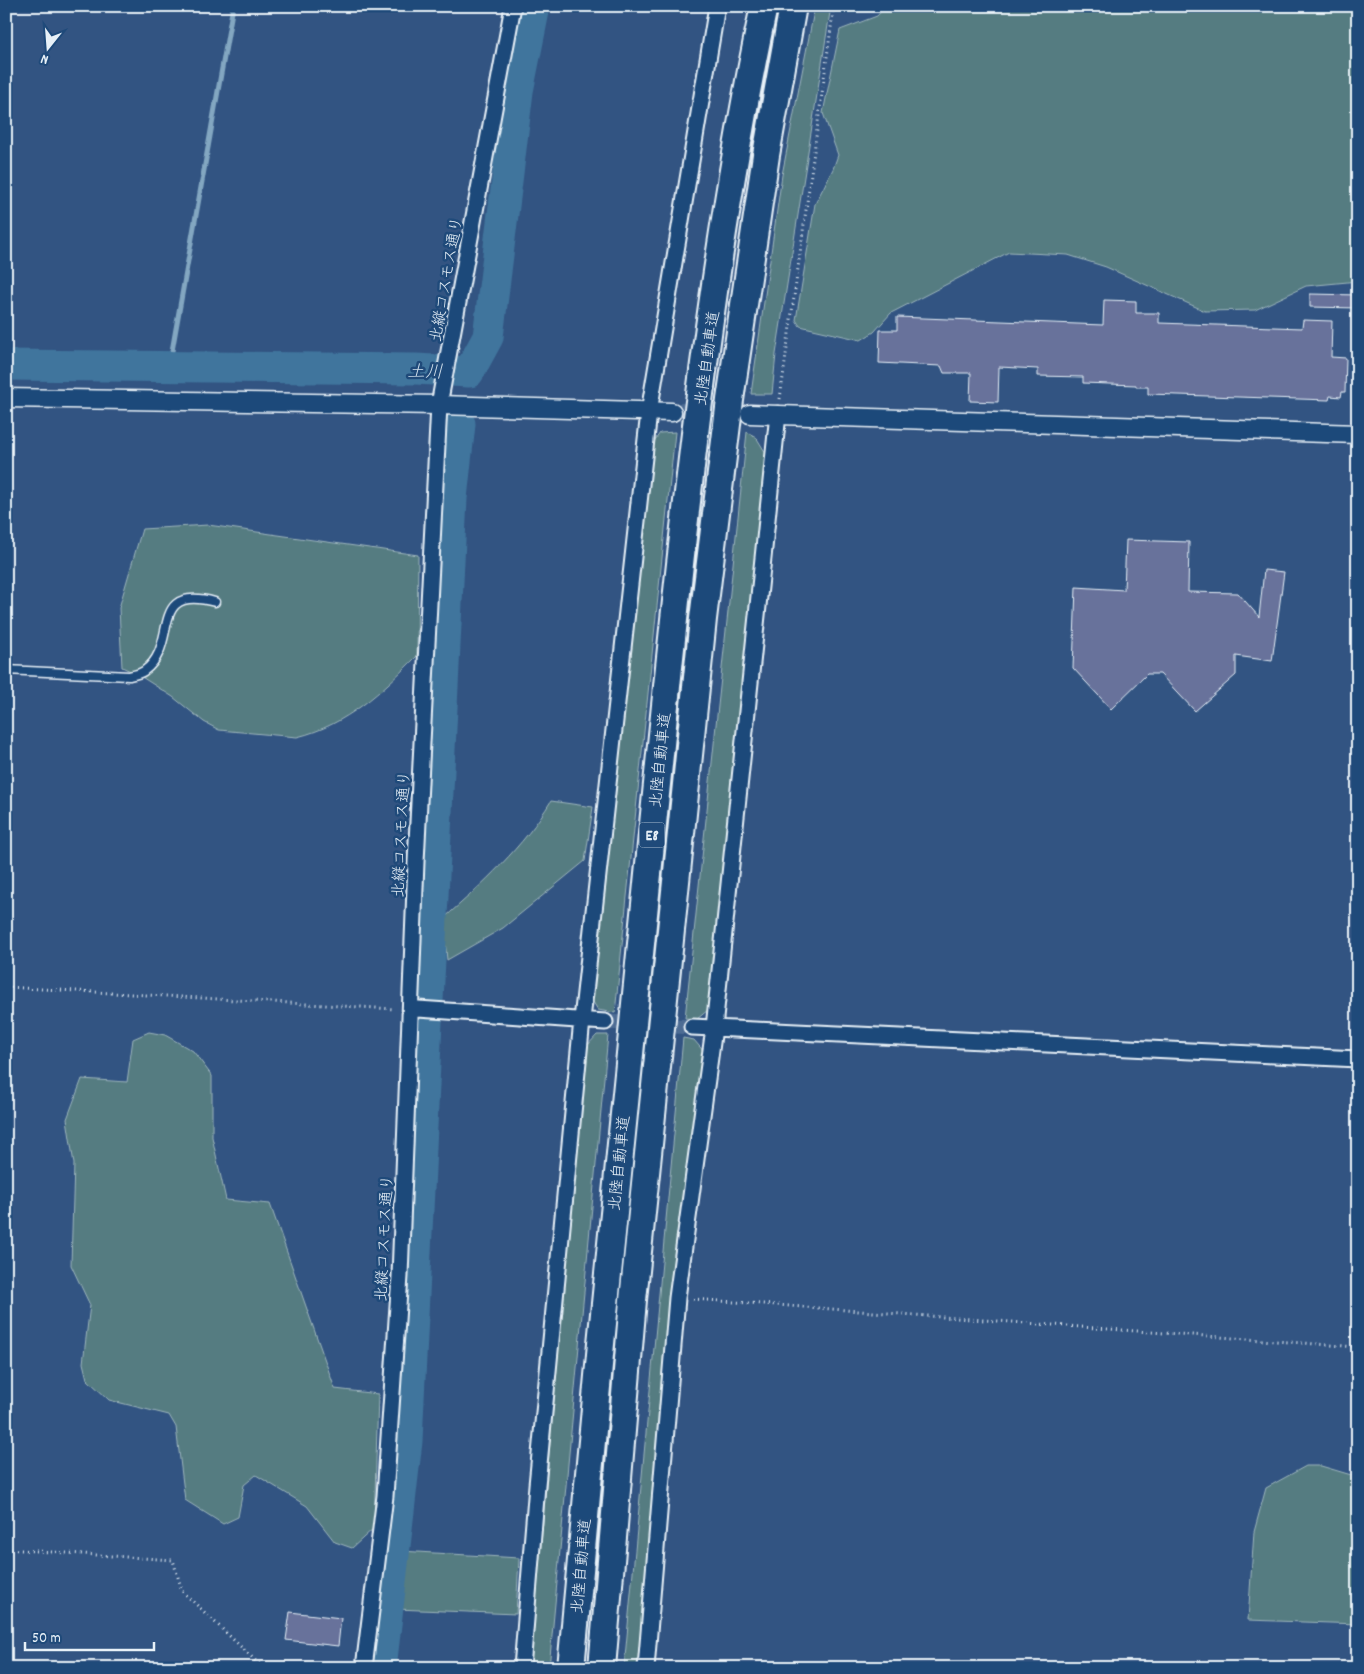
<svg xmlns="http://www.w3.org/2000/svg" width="1364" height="1674" viewBox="0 0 1364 1674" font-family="Dekko,'Klee One',sans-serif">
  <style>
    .green { fill: #547b81; stroke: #9eb6bc }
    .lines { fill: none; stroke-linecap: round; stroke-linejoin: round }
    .stream { stroke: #83a7c1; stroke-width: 5 }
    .river { stroke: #40759d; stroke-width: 31 }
    .building { fill: #67729b; stroke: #e8f1f8 }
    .minor-tunnel { stroke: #4d6c94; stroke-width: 15; stroke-dasharray: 15 8; stroke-linecap: butt }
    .tertiary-tunnel { stroke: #4d6c94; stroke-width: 18; stroke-dasharray: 18 9; stroke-linecap: butt }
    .service-casing { stroke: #e8f1f8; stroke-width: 11 }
    .minor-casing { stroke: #e8f1f8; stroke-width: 19 }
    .tertiary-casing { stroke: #e8f1f8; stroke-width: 21 }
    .motorway-casing { stroke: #e8f1f8; stroke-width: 30 }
    .path { stroke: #e8f1f8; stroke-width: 3; stroke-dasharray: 1 4; stroke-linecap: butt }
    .service { stroke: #1f4a7a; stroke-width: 8 }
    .minor { stroke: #1f4a7a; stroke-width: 15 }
    .tertiary { stroke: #1f4a7a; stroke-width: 18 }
    .motorway { stroke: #1f4a7a; stroke-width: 26 }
    .labels { text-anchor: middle; stroke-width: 5; stroke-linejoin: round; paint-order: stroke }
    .shield { fill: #1f4a7a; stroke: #acbfd2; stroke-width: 1 }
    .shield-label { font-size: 15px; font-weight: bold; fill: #e8f1f8 }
    .street-label { font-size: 16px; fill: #e8f1f8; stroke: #1f4a7a }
    .water-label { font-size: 18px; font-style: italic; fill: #cfdeea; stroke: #1f4a7a }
  </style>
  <rect width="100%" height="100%" fill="#325482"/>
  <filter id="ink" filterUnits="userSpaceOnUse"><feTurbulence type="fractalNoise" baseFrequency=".02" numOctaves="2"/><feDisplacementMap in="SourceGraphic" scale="10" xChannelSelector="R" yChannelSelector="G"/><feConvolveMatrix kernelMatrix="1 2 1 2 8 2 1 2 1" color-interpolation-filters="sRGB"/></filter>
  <g filter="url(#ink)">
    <path class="green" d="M815,6H831L776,354L772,394H751L782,175Z
      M886,6H1358V281L1306,286L1255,310L1205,311L1106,267L1068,255L1009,252L891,313L874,332L861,340L800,326L796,320L815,204L833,169L838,155L823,113L840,30L877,16Z
      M675,432L615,1013L598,1010L590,997L648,450L660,433Z
      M747,432L756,437L767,455L708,1010L697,1019L685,1018Z
      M208,525L418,555L417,656C382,691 347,725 297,737L219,730L204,722L173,697L137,674L122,667L119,608L142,529Z
      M551,801L593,807L585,861L503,928L447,960L443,919C482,885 524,846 551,801Z
      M149,1032L165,1035L193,1051L212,1076V1137L226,1200L270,1204L335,1389L378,1394L374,1528L352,1548L335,1542L307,1506L256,1475L244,1485L238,1517L223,1524L185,1500L176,1427L169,1415L109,1400L87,1379L83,1363L90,1305L71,1265L74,1164L67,1119L82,1079L127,1082L133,1039Z
      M597,1035H608L549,1668H530L585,1048Z
      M683,1038L694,1040L705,1053L648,1668H624Z
      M1306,1466H1321L1358,1477V1624L1248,1620L1254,1532L1266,1488Z
      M400,1551L519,1558L516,1614L396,1609Z"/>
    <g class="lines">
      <path class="stream" d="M169,368L233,6"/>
      <path class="river" d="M6,365L416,369L469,372L488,337L518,91L535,6
        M381,1668L407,1441L452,498L460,424"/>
    </g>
    <path class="building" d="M1310,294L1358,295V308L1310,307Z
      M1104,300L1136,301V313H1159V323L1302,328L1303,320L1332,321L1331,357L1346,358L1345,392H1342L1341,397L1330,396L1329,400L1148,394V387H1136V385L1083,383V377L1038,376V369L999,367L998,402L970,401L971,373H944L941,366L879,363L880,330H897V317L1103,325Z
      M1126,540L1189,542L1188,592L1238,593L1259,617L1264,570L1284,572L1272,661L1236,656V675L1195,711L1160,674H1147L1111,709L1073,668L1076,587L1124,590Z
      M290,1612L341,1618L338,1646L286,1640Z"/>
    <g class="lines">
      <path class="minor-tunnel" d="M605,1022L692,1027"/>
      <path class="tertiary-tunnel" d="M672,412L739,413"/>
      <defs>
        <path id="service" d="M6,670L129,676C134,675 140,674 144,671C181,645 146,584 215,602"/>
        <path id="minor" d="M418,1009L605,1022
          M692,1027L1358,1059
          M364,1668L385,1496L400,1276L416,862L439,405L513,6
          M522,1668L537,1485L582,1020L649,412L717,6
          M646,1668L677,1298L714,1028L778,414"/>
        <path id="tertiary" d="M6,398L439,405L672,412
          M750,414L1358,434"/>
        <path id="motorway" d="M571,1668C596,1383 625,1099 654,814C681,544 708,272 764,6
          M602,1668L633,1300L703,619L730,400L766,155L793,6"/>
      </defs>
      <use href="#service" class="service-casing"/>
      <use href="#minor" class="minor-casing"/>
      <use href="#tertiary" class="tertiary-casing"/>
      <use href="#motorway" class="motorway-casing"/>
      <path class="path" d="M780,399L834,6
        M6,987L395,1009
        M693,1299L1358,1347
        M6,1549L173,1560L182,1591L257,1662L267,1668"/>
      <use href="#service" class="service"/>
      <use href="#minor" class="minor"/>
      <use href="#tertiary" class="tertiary"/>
      <use href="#motorway" class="motorway"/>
    </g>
  </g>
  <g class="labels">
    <rect class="shield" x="639.5" y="822.5" width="25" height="25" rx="4"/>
    <g class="shield-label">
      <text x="652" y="840">E8</text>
    </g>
    <g class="street-label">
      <text transform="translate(445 279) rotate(-80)" y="6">北縦コスモス通り</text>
      <text transform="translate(706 358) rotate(-82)" y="6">北陸自動車道</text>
      <text transform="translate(659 760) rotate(-84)" y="6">北陸自動車道</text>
      <text transform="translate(400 834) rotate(-87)" y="6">北縦コスモス通り</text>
      <text transform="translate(618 1163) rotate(-84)" y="6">北陸自動車道</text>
      <text transform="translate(383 1238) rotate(-87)" y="6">北縦コスモス通り</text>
      <text transform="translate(580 1566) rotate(-85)" y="6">北陸自動車道</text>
    </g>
    <g class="water-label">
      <text transform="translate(425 371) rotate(1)" y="6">土川</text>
    </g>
  </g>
  <rect width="1364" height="1674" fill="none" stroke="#1f4a7a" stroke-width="25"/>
  <rect x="12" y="12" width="1339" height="1649" fill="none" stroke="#e8f1f8" stroke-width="2" filter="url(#ink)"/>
  <g transform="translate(48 48) rotate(197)" stroke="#1f4a7a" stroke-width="4" paint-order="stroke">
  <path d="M0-4L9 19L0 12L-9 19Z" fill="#e8f1f8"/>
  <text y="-8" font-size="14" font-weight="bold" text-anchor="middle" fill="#e8f1f8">N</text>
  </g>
  <path d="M25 1642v8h129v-8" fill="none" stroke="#e8f1f8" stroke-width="2.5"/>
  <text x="32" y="1642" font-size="15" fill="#e8f1f8" stroke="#1f4a7a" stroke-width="4" paint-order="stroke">50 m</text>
</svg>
